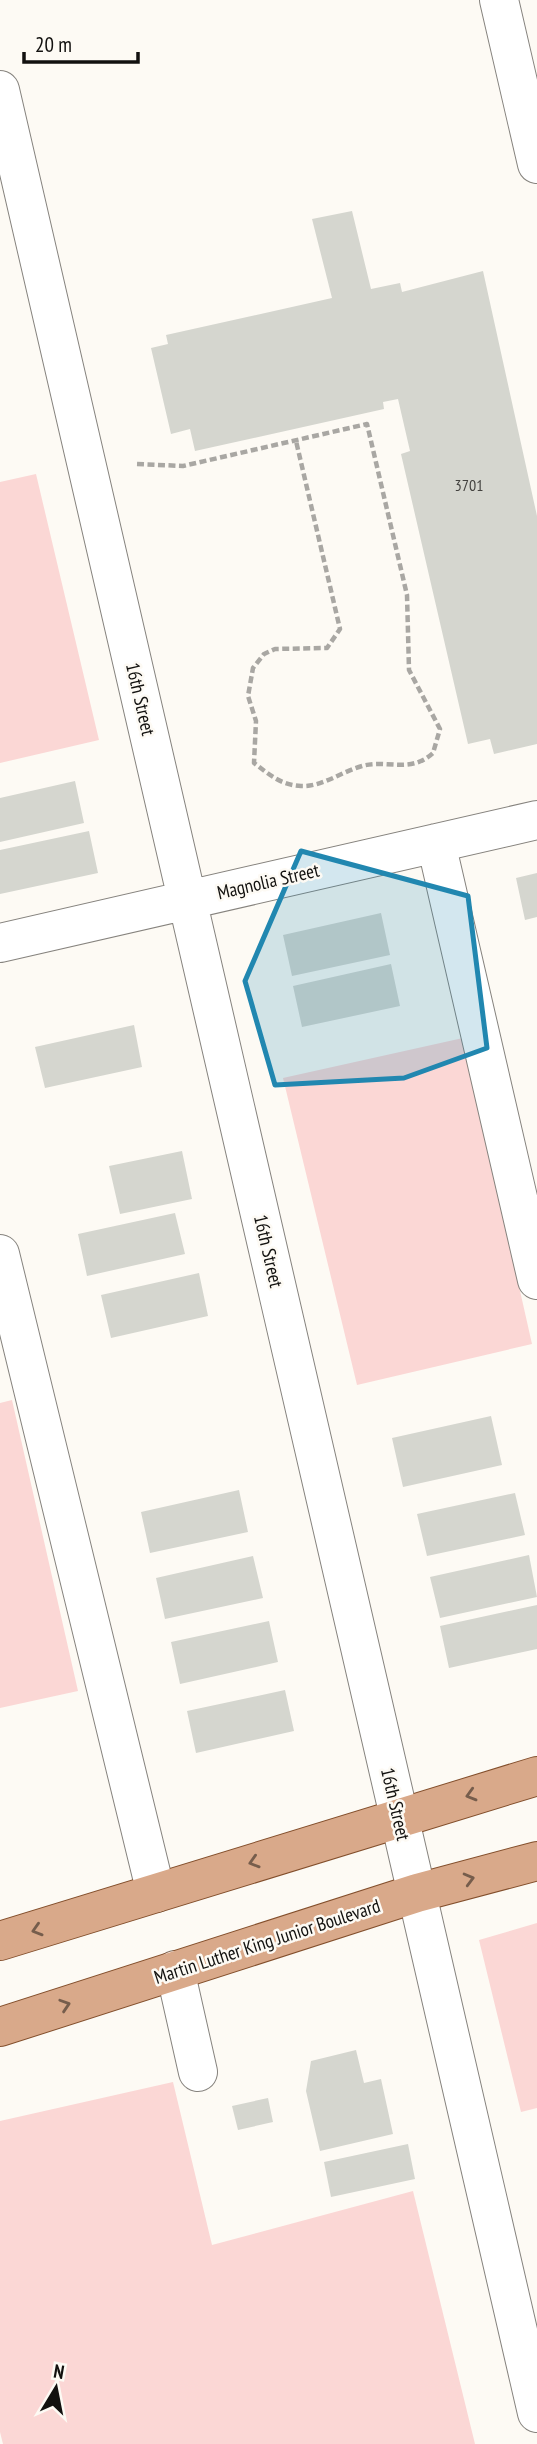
<svg xmlns="http://www.w3.org/2000/svg" width="537" height="2444" viewBox="0 0 537 2444" font-family="'PT Sans Narrow',sans-serif">
  <style>
    .green { fill: #fbd7d5 }
    .building { fill: #d5d6cf }
    .lines { fill: none; stroke-linecap: round; stroke-linejoin: round }
    .minor-casing { stroke: #86837e; stroke-width: 40 }
    .major-casing { stroke: #834f2c; stroke-width: 40 }
    .path { stroke: #a9a7a3; stroke-width: 4.5; stroke-dasharray: 7 3.5; stroke-linecap: butt }
    .minor { stroke: #fff; stroke-width: 38 }
    .major { stroke: #d9a98a; stroke-width: 38 }
    .oneway { stroke: #765d4c }
    .marked { fill: #2187b0; fill-opacity: 0.2; stroke: #2187b0; stroke-width: 5; stroke-linejoin: round }
    .labels { text-anchor: middle; stroke-width: 5; stroke-linejoin: round; paint-order: stroke }
    .number-label { font-size: 16px; fill: #43423f }
    .street-label { font-size: 19px; fill: #12110f; stroke: #fdfaf4 }
  </style>
  <rect width="100%" height="100%" fill="#fdfaf4"/>
  <path class="green" d="M36,474L99,740L0,763V482Z
    M463,1038L532,1344L357,1385L283,1078Z
    M12,1400L78,1691L0,1708V1403Z
    M537,1923V2108L521,2112L479,1940Z
    M173,2082L212,2245L413,2191L475,2444H3L0,2432V2121Z"/>
  <path class="building" d="M352,211L371,289L400,283L402,292L483,271L537,516V744L494,754L490,739L468,744L401,454L410,451L398,399L383,402L384,409L195,451L190,429L171,434L151,348L168,344L166,335L332,298L312,219Z
    M75,781L84,823L0,842V798Z
    M89,831L98,873L0,894V850Z
    M537,873V917L525,920L516,878Z
    M381,913L390,955L292,976L283,935Z
    M391,964L400,1006L302,1027L293,986Z
    M134,1025L142,1067L45,1088L35,1047Z
    M182,1151L192,1199L120,1214L109,1166Z
    M175,1213L185,1254L87,1276L78,1234Z
    M199,1273L208,1316L111,1338L101,1295Z
    M491,1416L502,1465L403,1487L392,1438Z
    M239,1490L248,1532L150,1553L141,1512Z
    M515,1493L525,1535L427,1556L417,1514Z
    M529,1555L537,1597L440,1618L430,1577Z
    M253,1556L263,1598L165,1619L156,1578Z
    M537,1605V1649L449,1668L440,1626Z
    M269,1621L278,1662L180,1684L171,1642Z
    M285,1690L294,1731L196,1753L187,1711Z
    M356,2050L364,2083L381,2079L393,2134L320,2151L306,2091L311,2061Z
    M268,2098L273,2122L238,2130L232,2106Z
    M408,2144L415,2179L331,2197L324,2162Z"/>
  <g class="lines">
    <defs>
      <path id="minor" d="M499,0L537,164
        M0,90L537,2413
        M436,843L537,1280
        M0,943L537,820
        M0,1254L156,1893
        M175,1970L198,2072"/>
      <path id="major" d="M0,1941L537,1776
        M0,2027L417,1893L537,1861"/>
    </defs>
    <use href="#minor" class="minor-casing"/>
    <use href="#major" class="major-casing"/>
    <path class="path" d="M137,464L183,466L367,424L407,595L409,670L440,729L433,753C410,774 387,759 362,766C341,772 322,787 301,786C280,785 269,774 254,763L256,721L248,696L253,668L264,654L275,649L327,648L340,629L296,441"/>
    <use href="#minor" class="minor"/>
    <use href="#major" class="major"/>
  </g>
  <defs><path id="oneway-chevron" d="M-2-3.5L2.5 0L-2 3.5" fill="none" stroke-width="1.6" stroke-linecap="round" stroke-linejoin="round" transform="scale(1.75)"/></defs>
  <g class="oneway">
    <use href="#oneway-chevron" transform="translate(471 1795) rotate(164)"/>
    <use href="#oneway-chevron" transform="translate(254 1862) rotate(163)"/>
    <use href="#oneway-chevron" transform="translate(469 1879) rotate(-15)"/>
    <use href="#oneway-chevron" transform="translate(37 1930) rotate(163)"/>
    <use href="#oneway-chevron" transform="translate(65 2005) rotate(-18)"/>
  </g>
  <path class="marked" d="M301,851L468,896L487,1048L404,1078L275,1085L245,981Z"/>
  <g class="labels">
    <g class="number-label">
      <text x="469" y="491">3701</text>
    </g>
    <g class="street-label">
      <text transform="translate(141 699) rotate(77)" y="7">16th Street</text>
      <text transform="translate(268 881) rotate(-13)" y="7">Magnolia Street</text>
      <text transform="translate(269 1251) rotate(77)" y="7">16th Street</text>
      <text transform="translate(396 1804) rotate(77)" y="7">16th Street</text>
      <text transform="translate(267 1941) rotate(-18)" y="7">Martin Luther King Junior Boulevard</text>
    </g>
  </g>
  <g transform="translate(56 2388) rotate(10)" stroke="#fdfaf4" stroke-width="5" paint-order="stroke">
  <path d="M0-5L12 26L0 18L-12 26Z" fill="#12110f"/>
  <text y="-10" font-size="19" font-weight="bold" text-anchor="middle" fill="#12110f">N</text>
  </g>
  <path d="M24 52v10h114v-10" fill="none" stroke="#12110f" stroke-width="3.5"/>
  <text x="35" y="52" font-size="21" fill="#12110f" stroke="#fdfaf4" stroke-width="5" paint-order="stroke">20 m</text>
</svg>
